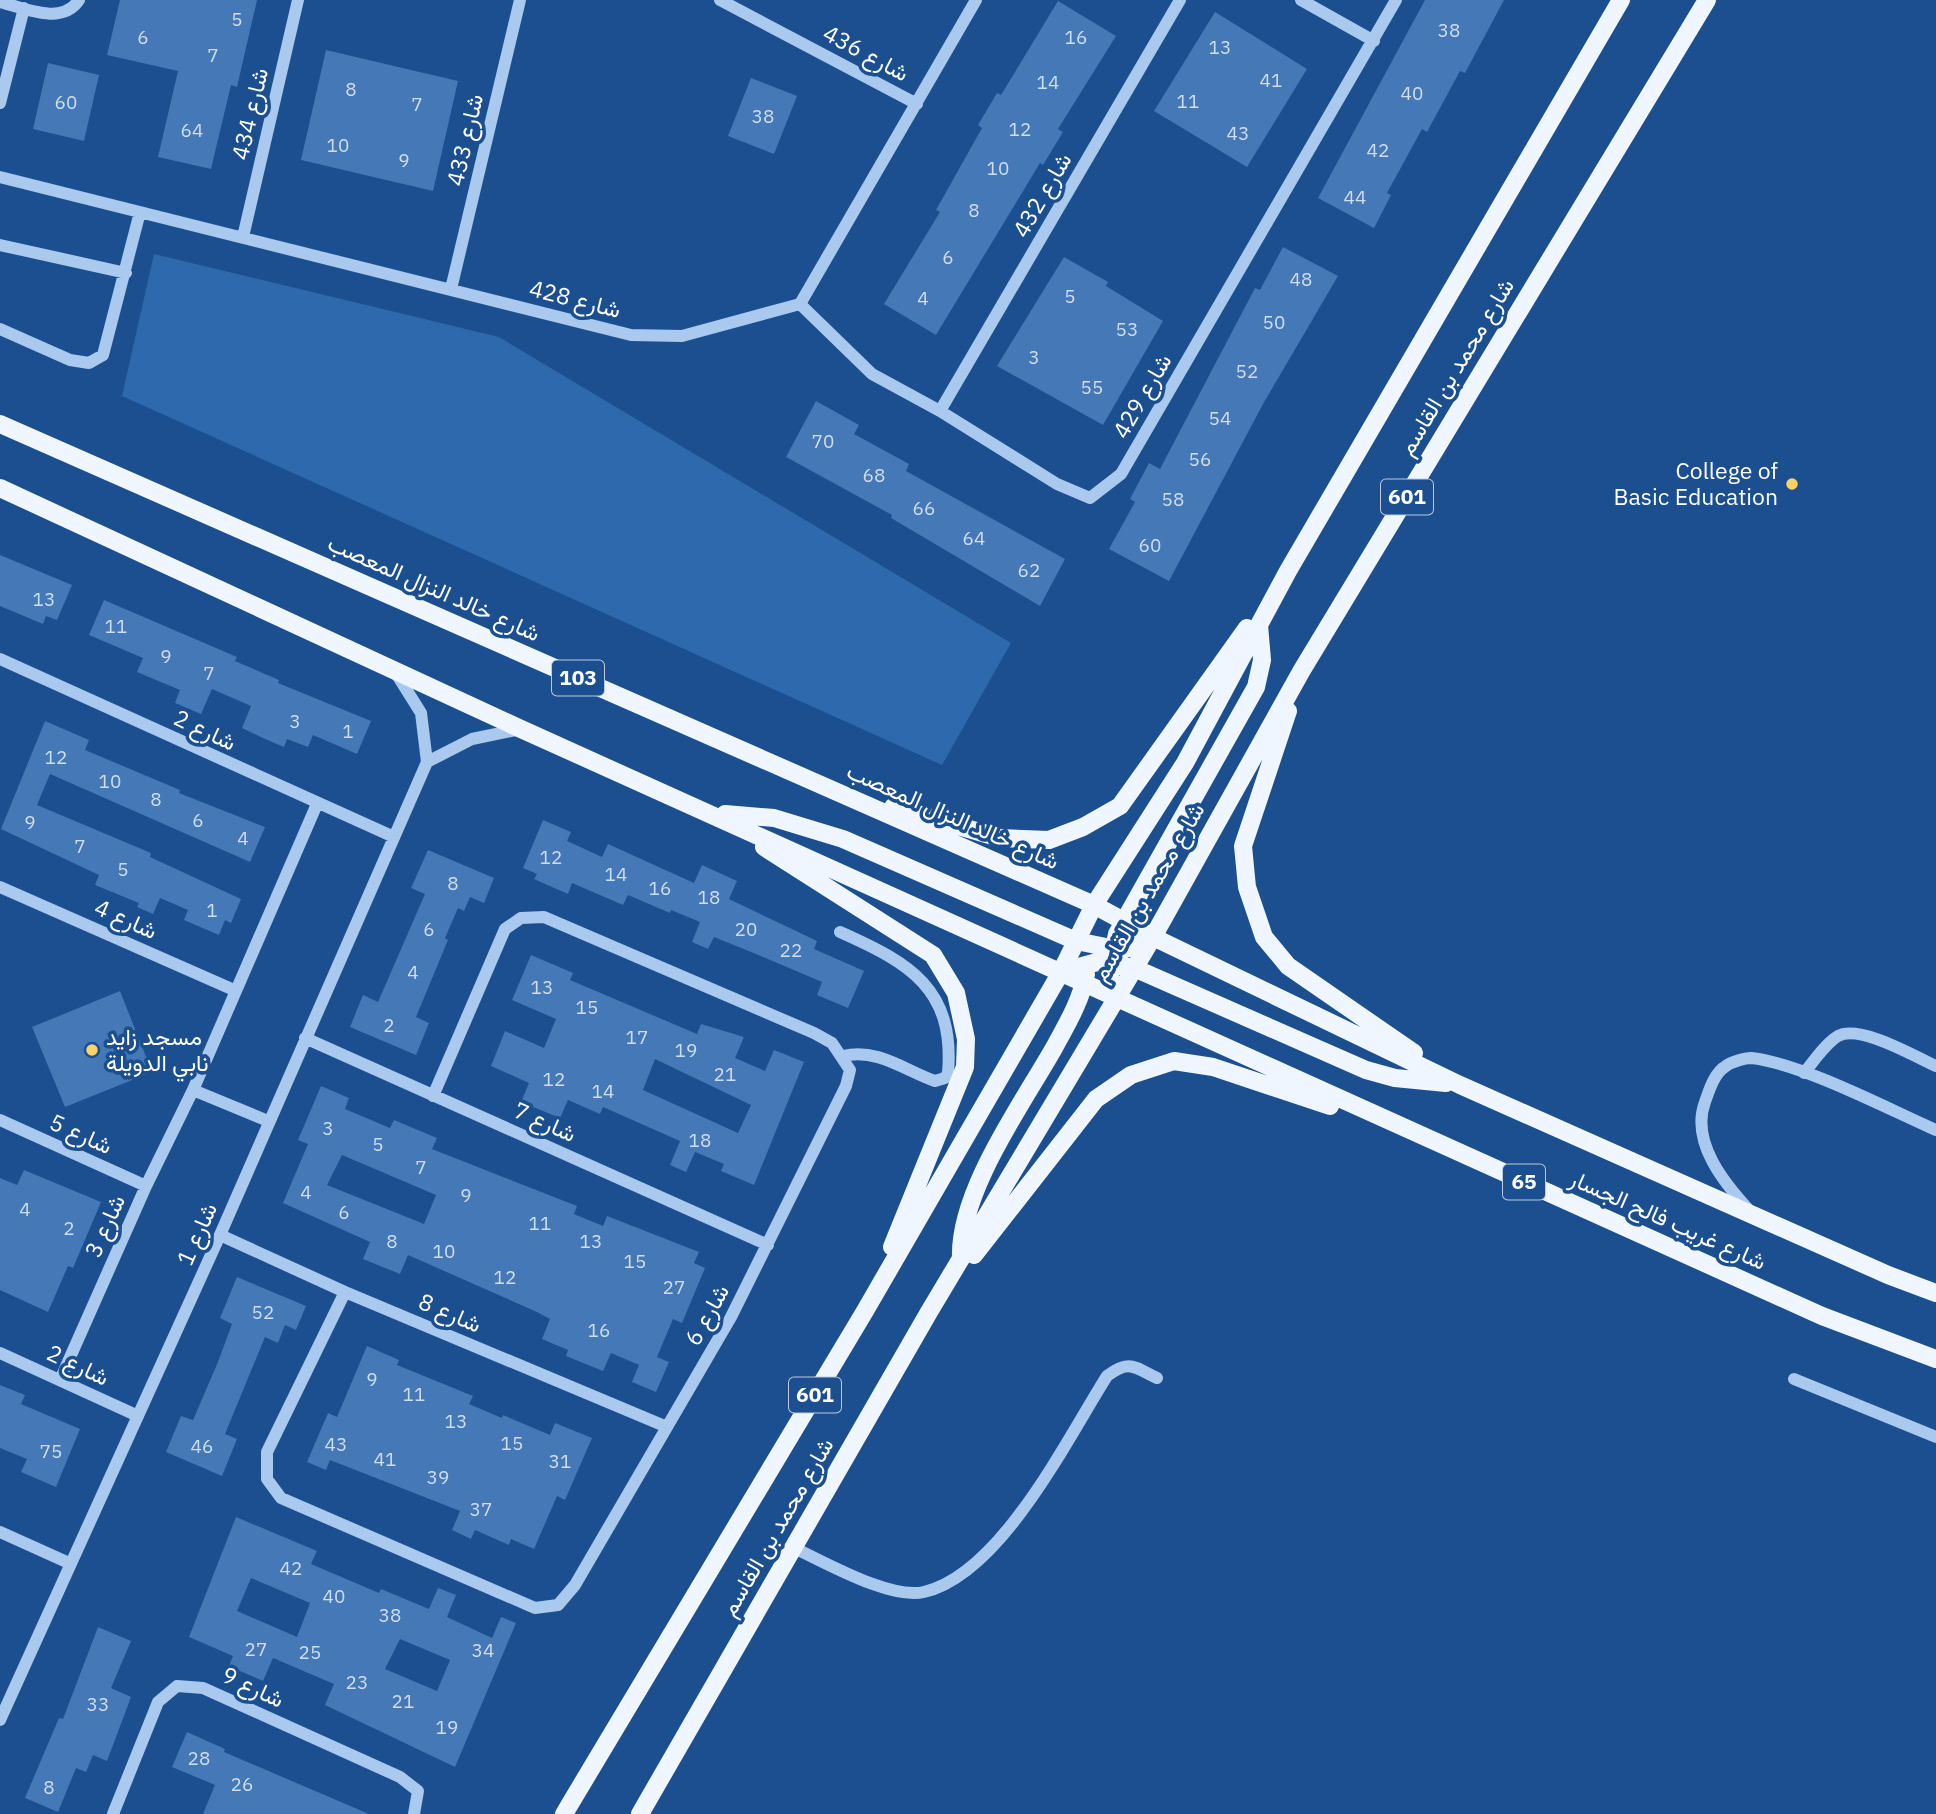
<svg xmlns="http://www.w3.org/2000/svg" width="1936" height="1814" viewBox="0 0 1936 1814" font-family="'IBM Plex Sans',Vazirmatn,sans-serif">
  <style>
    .green { fill: #2e69ad }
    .building { fill: #4478b7; fill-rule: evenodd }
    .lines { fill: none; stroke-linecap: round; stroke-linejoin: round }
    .minor { stroke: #a9c9ee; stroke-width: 12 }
    .major { stroke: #f0f6ff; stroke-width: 18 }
    .poi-dot { fill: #ffd166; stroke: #1b4f8f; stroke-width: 2.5 }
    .labels { text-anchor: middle; stroke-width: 7; stroke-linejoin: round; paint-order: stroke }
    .number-label { font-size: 19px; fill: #d0dded }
    .shield { fill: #1b4f8f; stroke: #bbcadd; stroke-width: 2 }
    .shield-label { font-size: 21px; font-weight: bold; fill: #fff }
    .street-label { font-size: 23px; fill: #fff; stroke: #1b4f8f }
    .poi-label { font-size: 23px; fill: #fff; stroke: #1b4f8f; text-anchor: end }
  </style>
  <rect width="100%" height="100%" fill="#1b4f8f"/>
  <path class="green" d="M154,254L499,337L1011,643L942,765L122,396Z"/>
  <path class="building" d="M120,0H257L237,87L231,85L211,169L158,157L178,71L107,55Z
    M1425,0H1504L1465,73L1460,71L1427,132L1422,129L1387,193L1391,195L1374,228L1318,198Z
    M1058,1L1116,36L1058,129L1063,132L1043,165L1040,163L936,335L884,304L940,212L936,210L982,128L978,125L997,93L1001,95Z
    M1215,12L1307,69L1247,167L1154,111Z
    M326,50L458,81L433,191L301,160Z
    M48,63L99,75L84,141L33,129Z
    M751,78L797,96L774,154L728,136Z
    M1283,247L1338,276L1263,404L1169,581L1109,549L1135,502L1130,499L1149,463L1160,469L1255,288L1260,290Z
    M1064,257L1108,282L1106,286L1163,321L1103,425L997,366Z
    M816,401L859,425L854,434L909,464L906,471L1065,559L1040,606L891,518L892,515L786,457Z
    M0,555L72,585L57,620L46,616L43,624L0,606Z
    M104,600L237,657L235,661L279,680L278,683L371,721L357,754L313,735L308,747L287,739L284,747L265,739L242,728L251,706L212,689L201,714L175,703L180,690L137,672L143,658L89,635Z
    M45,721L89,740L85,750L180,790L179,793L265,827L250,862L50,774L37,805L151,853L150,857L241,899L231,923L225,920L219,935L184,920L188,910L160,898L153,914L137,907L139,903L95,885L99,875L1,829Z
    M543,820L571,832L567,841L602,857L608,844L694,883L702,865L737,881L729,899L817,941L814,949L864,971L848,1008L817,995L822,982L756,954L714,937L708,949L692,942L700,922L671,910L670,913L628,895L623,905L572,883L568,894L534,879L537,874L523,868Z
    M428,850L494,878L484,903L470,897L464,911L458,908L445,938L448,940L416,1017L429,1023L416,1055L350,1027L363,995L378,1002L425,894L411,888Z
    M531,955L573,973L570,980L697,1034L701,1024L744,1037L735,1058L765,1071L774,1050L804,1062L754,1185L721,1171L724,1164L695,1152L686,1172L670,1165L680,1141L603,1107L600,1114L568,1100L560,1118L521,1102L529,1083L491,1066L505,1031L544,1048L556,1019L512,1000ZM655,1059L751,1105L738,1133L643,1090Z
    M120,991L152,1072L65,1107L32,1027Z
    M321,1086L349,1098L345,1109L390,1128L394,1120L437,1138L432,1149L577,1206L574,1214L603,1226L607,1216L699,1252L694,1263L705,1268L682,1323L673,1319L657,1357L669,1362L656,1392L632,1382L639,1365L611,1353L603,1371L566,1356L568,1350L542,1339L550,1319L537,1312L408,1255L400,1274L363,1259L370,1242L283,1203L308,1144L298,1140ZM342,1155L436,1195L424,1224L327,1185Z
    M24,1170L101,1202L73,1268L68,1266L48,1312L0,1290V1178L17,1185Z
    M237,1277L306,1306L296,1330L285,1325L278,1343L265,1337L225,1434L237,1439L222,1476L166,1452L181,1416L193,1420L218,1362L232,1324L220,1318Z
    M367,1346L399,1360L397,1365L473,1396L469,1404L502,1418L503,1415L550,1435L555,1423L592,1438L565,1500L557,1496L534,1549L511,1539L509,1545L475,1530L471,1539L452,1530L460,1511L330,1460L326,1470L307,1462L328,1413L337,1417Z
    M0,1385L25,1395L21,1404L80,1429L56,1487L21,1472L27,1459L0,1448Z
    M236,1517L317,1551L311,1564L379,1593L381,1589L429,1609L438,1588L456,1595L447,1617L492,1638L501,1617L516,1623L455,1767L325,1705L334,1684L273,1658L263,1681L229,1666L233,1656L189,1637ZM251,1578L310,1603L297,1637L237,1611ZM400,1639L450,1660L437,1691L385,1669Z
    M98,1627L131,1641L111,1688L131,1697L107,1761L93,1755L86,1772L76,1768L58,1812L25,1798L59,1718L63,1719Z
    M187,1732L225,1749L224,1752L369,1814H203L215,1785L172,1767Z"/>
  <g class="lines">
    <path class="minor" d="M720,0L917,104
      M1301,0L1374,41
      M0,2C24,8 62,26 79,0
      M0,103L24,8
      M0,177L631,335L682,336L800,304L976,0
      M243,237L298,0
      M0,245L126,273
      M451,289L520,0
      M800,304L872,374L940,411L1057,484L1090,498L1121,474L1396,0
      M0,329L70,360L89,363L103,355L140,212
      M940,411L1180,0
      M0,659L394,837
      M427,762L472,739L521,729
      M0,887L234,990
      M840,932C910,963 955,989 948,1073L945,1078L935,1081C904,1070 878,1048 843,1056
      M305,1038L768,1245
      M1804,1073C1814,1061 1825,1044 1838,1036C1859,1024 1914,1056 1936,1066
      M193,1090L268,1121
      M0,1120L146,1186
      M1749,1210C1725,1184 1690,1142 1705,1102C1709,1091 1714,1073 1726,1066C1731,1062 1745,1058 1751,1058C1801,1063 1888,1109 1936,1130
      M220,1235L345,1292L667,1427
      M345,1292L267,1452V1479L281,1498L535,1608L558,1605L575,1585L731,1317L846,1086L850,1070L832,1043L814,1033L544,917L521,918L505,929L433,1096
      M0,1353L138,1416
      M1794,1379L1936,1437
      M60,1380L146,1186L193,1090L317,804
      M0,1532L69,1563
      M794,1548C825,1562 890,1600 924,1592C1001,1574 1067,1439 1107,1376C1129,1359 1134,1367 1157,1378
      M0,1720L220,1235L427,762L421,713L394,670
      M113,1814L158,1702L177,1686L203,1688L400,1777L418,1791L414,1814"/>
    <path class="major" d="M0,424L1094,905L1153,937L1460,1085L1888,1275L1936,1293
      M0,488L521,729L1822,1316L1936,1359
      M1288,711L1243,846L1247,887L1264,937L1288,966L1414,1053
      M893,807L1000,838L1049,840L1083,827L1120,806L1247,628
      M725,814L774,818L843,839L1076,941L1121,950L1136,946L1152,938
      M764,847L933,955L956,993L966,1039L965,1067L892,1247
      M1061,972L1097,962L1134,968L1366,1070L1395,1078L1446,1083
      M1115,999L1109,972L1117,934L1256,687L1262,660L1259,625
      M974,1255L1096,1099L1131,1075L1174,1061L1213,1067L1330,1106
      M961,1259C958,1193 1021,1106 1054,1048C1067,1024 1081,1001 1086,974
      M564,1814L865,1311L1061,972L1094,905L1185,763L1288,571L1621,0
      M640,1814L929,1312L1153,937L1302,670L1707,0"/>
  </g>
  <g class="poi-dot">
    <circle cx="1792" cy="484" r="7"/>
    <circle cx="92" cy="1050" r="7"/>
  </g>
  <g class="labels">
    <g class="number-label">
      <text x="237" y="26">5</text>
      <text x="1449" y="37">38</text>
      <text x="143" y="44">6</text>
      <text x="1076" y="44">16</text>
      <text x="1220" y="54">13</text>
      <text x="213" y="62">7</text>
      <text x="1271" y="87">41</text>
      <text x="1048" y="89">14</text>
      <text x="351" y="96">8</text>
      <text x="1412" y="100">40</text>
      <text x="1188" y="108">11</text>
      <text x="66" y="109">60</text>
      <text x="417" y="111">7</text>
      <text x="763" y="123">38</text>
      <text x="1020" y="136">12</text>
      <text x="192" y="137">64</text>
      <text x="1238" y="140">43</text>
      <text x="338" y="152">10</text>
      <text x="1378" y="157">42</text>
      <text x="404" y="167">9</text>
      <text x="998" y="175">10</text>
      <text x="1355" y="204">44</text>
      <text x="974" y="217">8</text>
      <text x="948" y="264">6</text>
      <text x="1301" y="286">48</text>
      <text x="1070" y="303">5</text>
      <text x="923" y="305">4</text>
      <text x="1274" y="329">50</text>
      <text x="1127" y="336">53</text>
      <text x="1034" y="364">3</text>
      <text x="1247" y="378">52</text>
      <text x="1092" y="394">55</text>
      <text x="1220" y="425">54</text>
      <text x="823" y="448">70</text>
      <text x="1200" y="466">56</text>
      <text x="874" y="482">68</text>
      <text x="1173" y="506">58</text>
      <text x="924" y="515">66</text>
      <text x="974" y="545">64</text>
      <text x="1150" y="552">60</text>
      <text x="1029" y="577">62</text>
      <text x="44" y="606">13</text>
      <text x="116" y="633">11</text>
      <text x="166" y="663">9</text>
      <text x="209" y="680">7</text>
      <text x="295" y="728">3</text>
      <text x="348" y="738">1</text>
      <text x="56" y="764">12</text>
      <text x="110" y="788">10</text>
      <text x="156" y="806">8</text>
      <text x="198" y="827">6</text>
      <text x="30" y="829">9</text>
      <text x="243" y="845">4</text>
      <text x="80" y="853">7</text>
      <text x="551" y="864">12</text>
      <text x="123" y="876">5</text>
      <text x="616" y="881">14</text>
      <text x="453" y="890">8</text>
      <text x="660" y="895">16</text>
      <text x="709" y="904">18</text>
      <text x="212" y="917">1</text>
      <text x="429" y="936">6</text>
      <text x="746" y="936">20</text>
      <text x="791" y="957">22</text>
      <text x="413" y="979">4</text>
      <text x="542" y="994">13</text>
      <text x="587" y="1014">15</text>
      <text x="389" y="1032">2</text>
      <text x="637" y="1044">17</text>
      <text x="686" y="1057">19</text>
      <text x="725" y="1081">21</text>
      <text x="554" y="1086">12</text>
      <text x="603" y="1098">14</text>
      <text x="328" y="1135">3</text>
      <text x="700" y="1147">18</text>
      <text x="378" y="1151">5</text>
      <text x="421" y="1174">7</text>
      <text x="306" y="1199">4</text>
      <text x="466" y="1202">9</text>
      <text x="25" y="1216">4</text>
      <text x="344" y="1219">6</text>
      <text x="540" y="1230">11</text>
      <text x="69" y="1235">2</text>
      <text x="392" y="1248">8</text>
      <text x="591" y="1248">13</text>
      <text x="444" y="1258">10</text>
      <text x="635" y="1268">15</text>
      <text x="505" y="1284">12</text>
      <text x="674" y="1294">27</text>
      <text x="263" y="1319">52</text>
      <text x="599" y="1337">16</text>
      <text x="372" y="1386">9</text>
      <text x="414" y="1401">11</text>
      <text x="456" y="1428">13</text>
      <text x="512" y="1450">15</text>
      <text x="336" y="1451">43</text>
      <text x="202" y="1453">46</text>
      <text x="51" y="1458">75</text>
      <text x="385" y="1466">41</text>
      <text x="560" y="1468">31</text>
      <text x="438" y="1484">39</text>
      <text x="481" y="1516">37</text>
      <text x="291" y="1575">42</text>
      <text x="334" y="1603">40</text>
      <text x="390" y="1622">38</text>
      <text x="256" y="1656">27</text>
      <text x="483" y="1657">34</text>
      <text x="310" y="1659">25</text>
      <text x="357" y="1689">23</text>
      <text x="403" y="1708">21</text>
      <text x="98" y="1711">33</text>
      <text x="447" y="1734">19</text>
      <text x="199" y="1765">28</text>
      <text x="242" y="1791">26</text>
      <text x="49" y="1794">8</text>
    </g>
    <g class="shield">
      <rect x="1381" y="479.5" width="52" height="35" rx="5"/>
      <rect x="552" y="660.5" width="52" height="35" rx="5"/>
      <rect x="1503" y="1164.5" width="42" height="35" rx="5"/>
      <rect x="789" y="1377.5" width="52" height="35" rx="5"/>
    </g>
    <g class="shield-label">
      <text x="1407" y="504">601</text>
      <text x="578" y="685">103</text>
      <text x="1524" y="1189">65</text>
      <text x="815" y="1402">601</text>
    </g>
    <g class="street-label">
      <text transform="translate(866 53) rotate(28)" y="8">شارع 436</text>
      <text transform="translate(250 114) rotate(-77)" y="8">شارع 434</text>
      <text transform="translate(465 140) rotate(-77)" y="8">شارع 433</text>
      <text transform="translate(1042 195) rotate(-60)" y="8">شارع 432</text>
      <text transform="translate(575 299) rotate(14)" y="8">شارع 428</text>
      <text transform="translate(1456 367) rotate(-59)" y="8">شارع محمد بن القاسم</text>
      <text transform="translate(1142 396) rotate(-60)" y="8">شارع 429</text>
      <text transform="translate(434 588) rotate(24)" y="8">شارع خالد النزال المعصب</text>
      <text transform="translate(205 730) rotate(25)" y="8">شارع 2</text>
      <text transform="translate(953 816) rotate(24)" y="8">شارع خالد النزال المعصب</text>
      <text transform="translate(1148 892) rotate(-60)" y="8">شارع محمد بن القاسم</text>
      <text transform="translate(126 919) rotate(24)" y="8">شارع 4</text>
      <text transform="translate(545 1122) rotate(24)" y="8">شارع 7</text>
      <text transform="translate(81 1134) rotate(24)" y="8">شارع 5</text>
      <text transform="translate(1668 1220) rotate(24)" y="8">شارع غريب فالح الجسار</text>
      <text transform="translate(105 1226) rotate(-66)" y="8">شارع 3</text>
      <text transform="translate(197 1234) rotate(-66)" y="8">شارع 1</text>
      <text transform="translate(450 1313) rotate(23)" y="8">شارع 8</text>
      <text transform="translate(707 1315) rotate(-61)" y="8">شارع 6</text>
      <text transform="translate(78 1365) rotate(25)" y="8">شارع 2</text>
      <text transform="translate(777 1527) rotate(-60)" y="8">شارع محمد بن القاسم</text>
      <text transform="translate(253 1687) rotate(25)" y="8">شارع 9</text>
    </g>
    <g class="poi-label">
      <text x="1778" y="479">College of<tspan x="1778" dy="26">Basic Education</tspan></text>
      <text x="106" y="1045" text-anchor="start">مسجد زايد<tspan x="106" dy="26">نابي الدويلة</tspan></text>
    </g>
  </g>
</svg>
